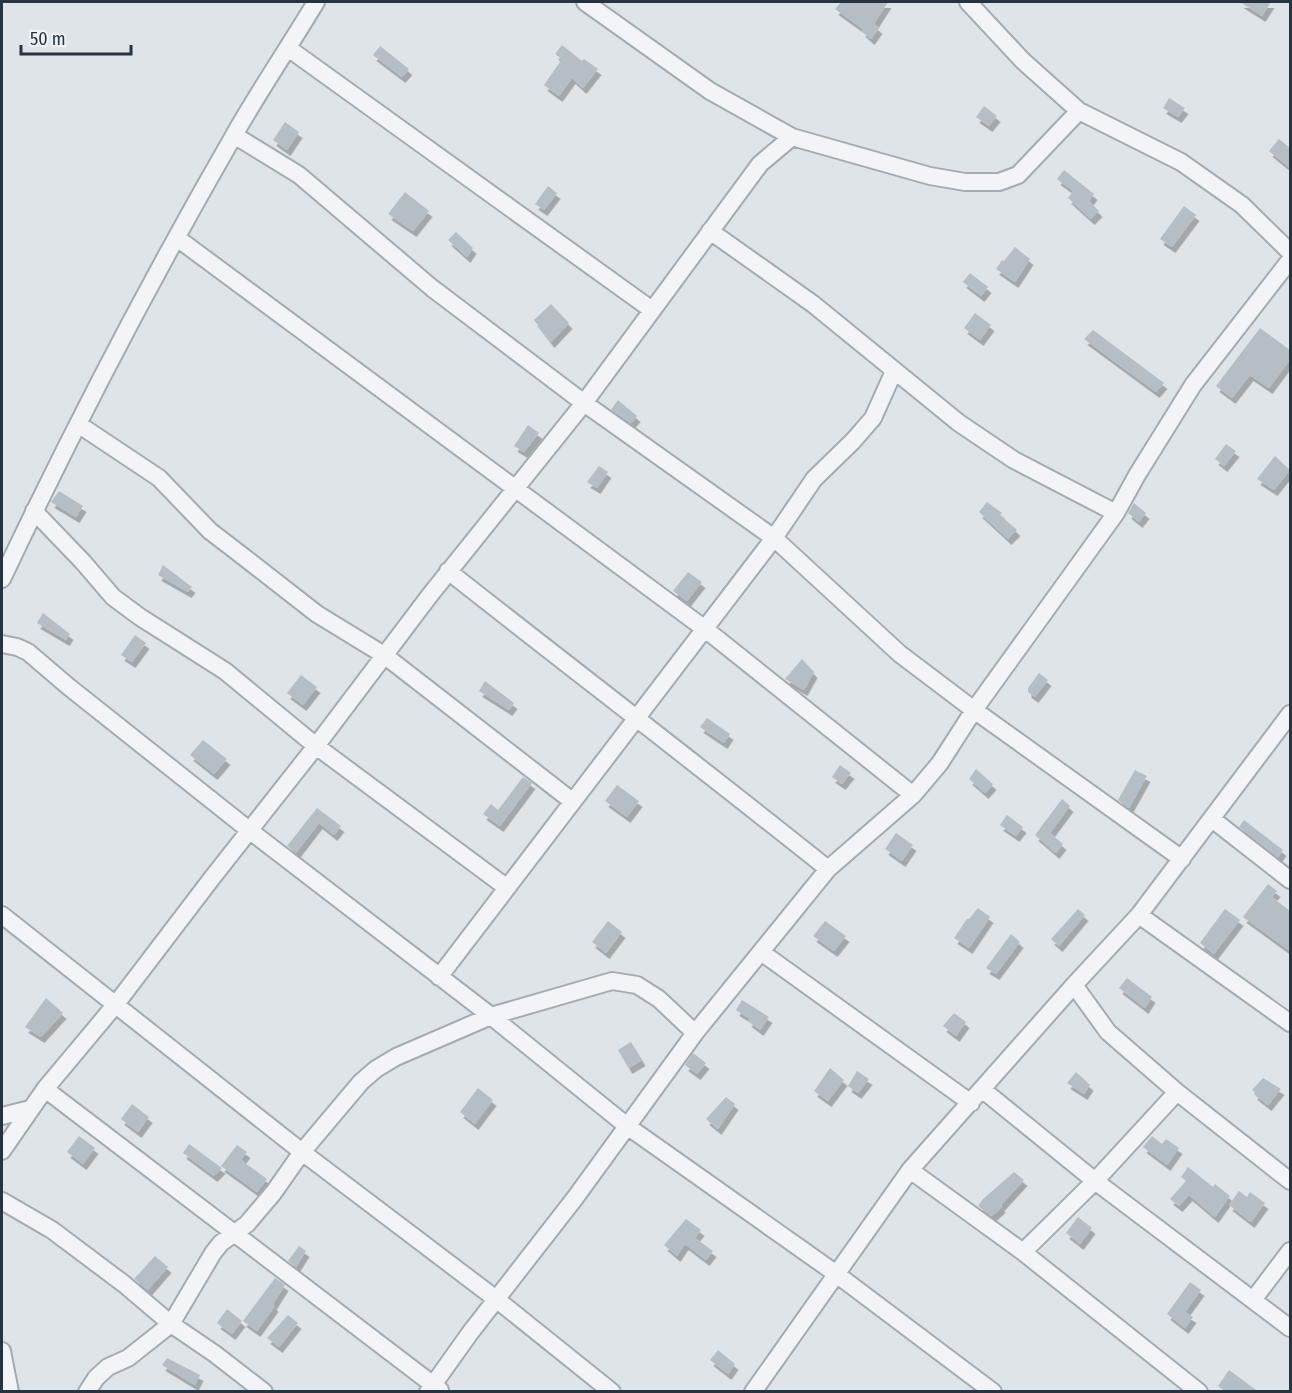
<svg xmlns="http://www.w3.org/2000/svg" width="1292" height="1393" viewBox="0 0 1292 1393" font-family="'Fira Sans Condensed',sans-serif">
  <style>
    .building { fill: #b6bec5; filter: url(#shadow) }
    .lines { fill: none; stroke-linecap: round; stroke-linejoin: round }
    .minor-casing { stroke: #a4abb2; stroke-width: 20 }
    .minor { stroke: #f2f4f7; stroke-width: 16 }
  </style>
  <defs>
    <filter id="shadow"><feDropShadow dx="3.5" dy="6" stdDeviation="0" flood-color="#0004"/></filter>
  </defs>
  <rect width="100%" height="100%" fill="#dfe4e8"/>
  <path class="building" d="M841,2H888L874,24L879,28L871,39L862,31L863,29L835,9Z
    M1240,2H1271L1262,16Z
    M562,45L582,61L584,59L598,69L583,88L572,78L559,96L544,85L562,59L555,54Z
    M380,46L409,69L402,77L373,55Z
    M1169,98L1185,108L1178,117L1163,108Z
    M984,106L997,116L989,126L976,117Z
    M285,122L299,132L287,150L273,140Z
    M1279,139L1290,148V168L1269,151Z
    M1064,170L1094,194L1089,201L1099,211L1091,219L1068,198L1073,191L1057,179Z
    M548,186L557,193L544,210L535,204Z
    M405,192L429,211L413,231L388,214Z
    M1184,206L1196,215L1172,247L1160,239Z
    M456,232L473,248L467,257L448,240Z
    M1015,247L1030,259L1015,282L996,269L1002,260L1004,261Z
    M970,273L988,287L981,296L963,282Z
    M551,304L569,323L551,342L534,320Z
    M975,313L991,325L980,340L964,328Z
    M1260,328L1290,350V360L1269,388L1250,375L1232,398L1216,386Z
    M1093,330L1164,383L1156,392L1084,339Z
    M618,400L637,416L631,423L611,410Z
    M528,425L539,433L524,452L514,446Z
    M1226,444L1236,451L1224,466L1215,459Z
    M1275,456L1290,470L1274,490L1257,479Z
    M599,466L608,472L597,488L587,482Z
    M59,491L83,506L76,517L51,502Z
    M987,502L1002,513L1000,515L1017,530L1008,539L979,512Z
    M1134,503L1146,513L1139,522L1128,513Z
    M163,565L192,587L188,592L158,575Z
    M688,572L702,582L687,601L673,591Z
    M43,613L70,634L66,640L37,623Z
    M135,635L146,643L132,662L121,655Z
    M802,659L814,672L804,690L785,679Z
    M1039,673L1048,680L1035,697L1028,692V688Z
    M301,675L317,687L303,705L287,693Z
    M485,681L514,703L509,710L479,691Z
    M707,718L730,734L724,743L700,727Z
    M203,740L227,759L214,774L190,755Z
    M840,765L851,773L842,784L832,777Z
    M976,769L993,784L985,793L969,779Z
    M1135,770L1147,776L1129,808L1118,800Z
    M523,777L532,783L500,826L483,814L491,804L498,810Z
    M617,785L639,801L627,817L605,801Z
    M1062,799L1070,806L1050,833L1063,844L1056,853L1035,835Z
    M317,808L341,826L334,835L319,823L296,853L287,846Z
    M1007,815L1023,827L1016,836L1000,825Z
    M1244,820L1283,850L1278,857L1239,827Z
    M896,833L913,845L902,861L885,849Z
    M1268,884L1277,891L1272,897L1290,911V951L1243,917Z
    M978,908L990,917L969,948L954,938L967,919H969Z
    M1078,909L1085,915L1059,946L1051,939Z
    M1225,909L1240,920L1214,954L1200,943Z
    M608,921L622,932L606,953L592,942Z
    M825,921L846,936L834,951L813,936Z
    M1011,934L1020,942L996,974L986,968Z
    M1127,978L1152,997L1145,1008L1119,988Z
    M46,998L63,1013L41,1037L25,1027Z
    M742,1000L769,1017L760,1030L748,1021L750,1019L736,1010Z
    M954,1013L966,1022L956,1036L943,1026Z
    M631,1042L642,1060L629,1068L618,1050Z
    M693,1053L706,1063L697,1074L685,1065Z
    M830,1068L844,1080L828,1101L814,1091Z
    M857,1071L869,1079L858,1093L848,1086Z
    M1076,1072L1090,1085L1084,1094L1067,1083Z
    M1263,1078L1281,1089L1268,1105L1254,1094L1255,1092L1252,1090Z
    M478,1088L493,1100L475,1124L460,1112Z
    M726,1097L735,1104L718,1129L706,1119Z
    M132,1104L149,1117L138,1132L121,1119Z
    M79,1136L95,1148L83,1164L67,1152Z
    M1152,1136L1162,1144L1166,1139L1179,1148L1167,1165L1143,1147Z
    M189,1144L222,1168L214,1176L183,1153Z
    M237,1145L247,1152L241,1160L267,1179L257,1192L221,1166Z
    M1188,1167L1213,1187L1215,1184L1230,1196L1215,1217L1189,1195L1179,1206L1170,1199L1186,1181L1181,1177Z
    M1014,1172L1024,1180L1001,1205L1002,1207L992,1216L978,1206L983,1199Z
    M1239,1191L1247,1197L1250,1192L1265,1203L1251,1222L1229,1205Z
    M1078,1217L1092,1228L1080,1244L1066,1233Z
    M686,1219L701,1230L695,1238L713,1251L706,1260L685,1244L677,1256L664,1245Z
    M299,1246L306,1251L296,1267L288,1261Z
    M155,1256L168,1267L148,1290L134,1279Z
    M275,1278L285,1285L273,1304L275,1306L257,1331L243,1321Z
    M1190,1282L1201,1290L1185,1312L1193,1317L1185,1328L1167,1314Z
    M227,1309L242,1321L232,1334L217,1323Z
    M288,1315L298,1323L279,1347L267,1338Z
    M718,1350L735,1364L728,1374L710,1360Z
    M167,1358L200,1375L195,1385L162,1365Z
    M1229,1370L1259,1392H1226L1218,1386Z"/>
  <g class="lines">
    <defs>
      <path id="minor" d="M585,2L710,91L792,137L930,176L965,182H999L1018,175L1079,111
        M968,2L1023,61L1079,111L1181,162L1242,205L1290,252
        M288,48L652,310
        M234,135L299,175L432,288L584,403L774,538L900,654L974,710L1182,859
        M710,231L813,304L959,423L1014,460L1116,513
        M177,238L705,629L913,795
        M78,424L159,478L210,531L240,554L317,614L384,655L572,801
        M34,511L83,562L113,597L140,617L225,671L316,746L506,887
        M448,571C575,671 703,769 828,869
        M2,579C73,429 150,281 233,137C259,91 289,47 316,2
        M2,644L17,647L28,652L69,687L249,830L491,1016L627,1126L835,1273L993,1392
        M1212,819L1290,880
        M2,915L302,1152L496,1299L612,1392
        M1139,915L1290,1023
        M761,952L971,1103
        M439,977L774,538L814,479L853,441L873,418L894,371
        M1074,985L1108,1032L1177,1092L1290,1181
        M45,1089L440,1390
        M983,1090L1095,1181L1290,1328
        M2,1116L30,1109
        M2,1151L45,1089L116,1004L212,878L316,746L430,595L584,403L760,164L792,137
        M910,1170L1023,1252L1199,1392
        M2,1201L52,1230L124,1284L171,1324L215,1354L264,1392
        M1023,1252L1095,1181L1177,1092
        M1253,1300L1290,1251
        M2,1351L10,1392
        M87,1392L96,1378L108,1367L128,1358L171,1324L213,1253L221,1243L247,1224L274,1192L302,1152L361,1082L376,1069L396,1057L491,1016L612,981L637,985L659,999L695,1033
        M428,1392L470,1333L575,1198L695,1033L828,869L913,795L940,763L974,710L1116,513L1137,475L1193,385L1290,260
        M753,1392L910,1170L1074,985L1139,915L1290,714"/>
    </defs>
    <use href="#minor" class="minor-casing"/>
    <use href="#minor" class="minor"/>
  </g>
  <rect width="1292" height="1393" fill="none" stroke="#283340" stroke-width="6"/>
  <path d="M21 45v9h110v-9" fill="none" stroke="#283340" stroke-width="3"/>
  <text x="30" y="45" font-size="18" fill="#283340" stroke="#eef2f6" stroke-width="4.5" paint-order="stroke">50 m</text>
</svg>
